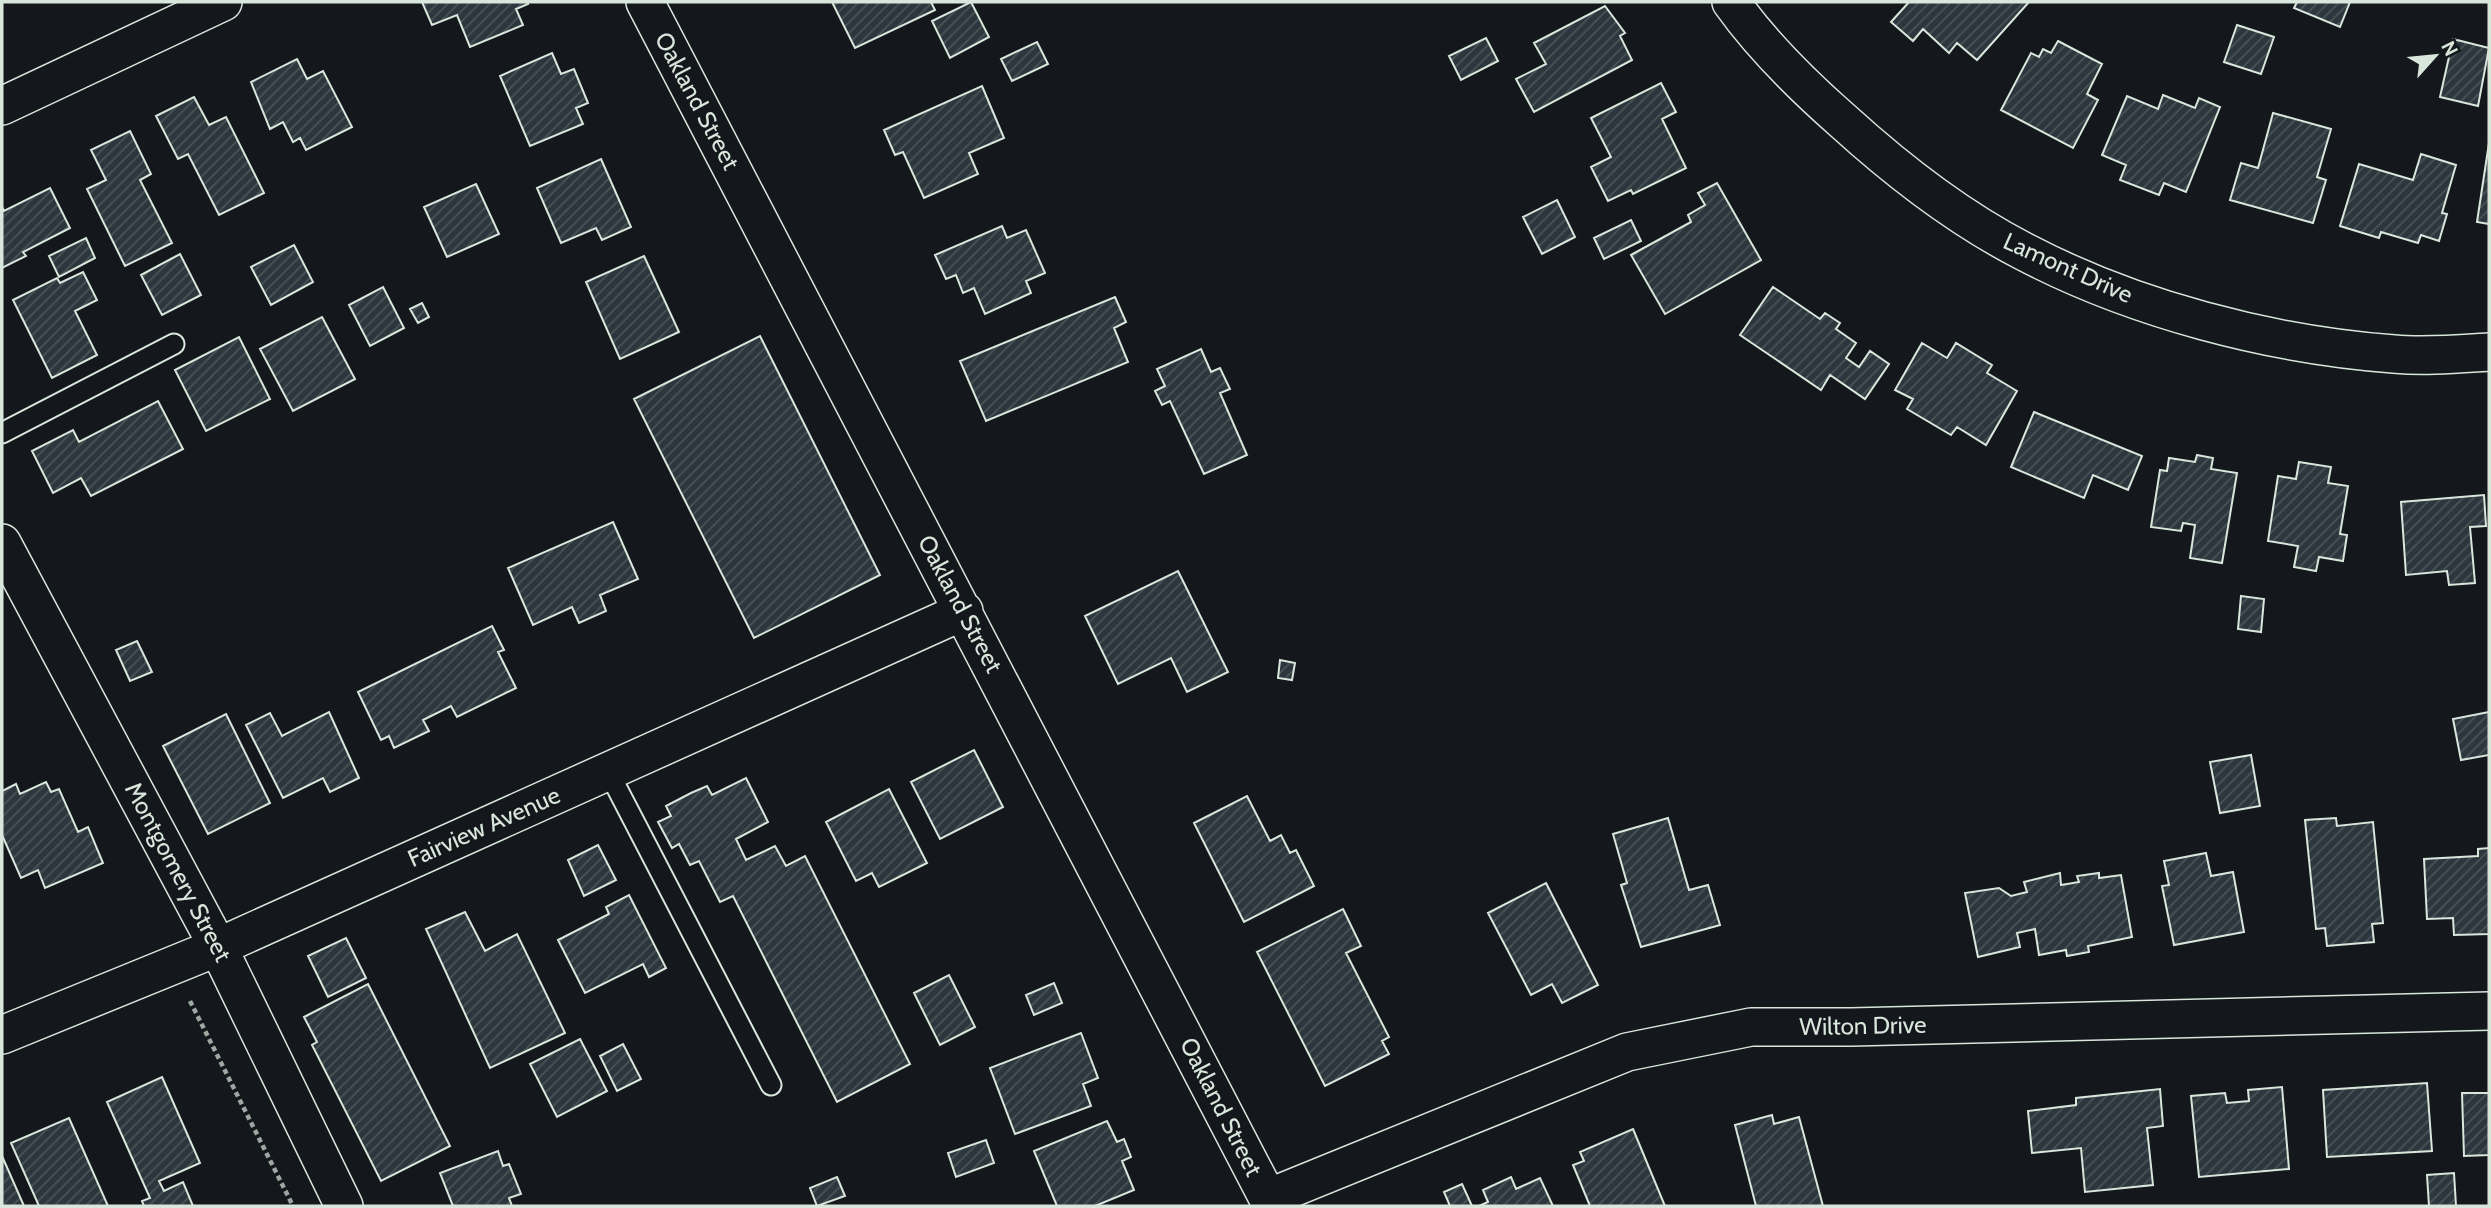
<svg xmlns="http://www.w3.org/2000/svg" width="2491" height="1208" viewBox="0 0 2491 1208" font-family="Cabin,sans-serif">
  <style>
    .building { fill: url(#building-hatch); stroke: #d8e6dc; stroke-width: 2 }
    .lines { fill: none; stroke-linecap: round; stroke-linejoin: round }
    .lane-casing { stroke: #d8e6dc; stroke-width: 23 }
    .street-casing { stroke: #d8e6dc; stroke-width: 40 }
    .path { stroke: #9da8a2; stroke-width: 4.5; stroke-dasharray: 5 3.5; stroke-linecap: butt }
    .lane { stroke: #14181c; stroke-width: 19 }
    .street { stroke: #14181c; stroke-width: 37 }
    .labels { text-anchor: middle; stroke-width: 5; stroke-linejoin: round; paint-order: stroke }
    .street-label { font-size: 24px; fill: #d8e6dc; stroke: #14181c }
  </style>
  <defs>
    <pattern id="building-hatch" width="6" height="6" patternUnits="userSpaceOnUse" patternTransform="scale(1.75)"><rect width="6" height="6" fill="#2c363c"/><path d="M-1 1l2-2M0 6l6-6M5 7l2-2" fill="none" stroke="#4a5358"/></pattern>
  </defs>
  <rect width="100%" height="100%" fill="#14181c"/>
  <path class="building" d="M422,2H527L528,4L516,9L523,25L470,47L457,15L432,25Z
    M832,2H931L935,10L855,48Z
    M971,2L989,37L950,58L932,21Z
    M1909,2H2029L1977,60L1957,43L1949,53L1923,29L1913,41L1891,22Z
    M2297,2H2350L2340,27L2294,8Z
    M1605,6L1625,33L1620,36L1632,60L1534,112L1516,79L1546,64L1534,43Z
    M2237,25L2274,37L2261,74L2224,62Z
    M1486,38L1498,61L1461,80L1449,56Z
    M2453,39L2489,48L2478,106L2440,97Z
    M2058,41L2102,64L2087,94L2098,100L2073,148L2001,110L2031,53L2039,57L2043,49L2051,53Z
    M1037,42L1048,64L1012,81L1001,59Z
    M552,53L561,74L574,69L588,103L576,108L583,124L530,146L500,76Z
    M297,59L307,79L323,71L352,127L306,150L300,138L293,142L283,122L270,129L251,82Z
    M1661,83L1676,112L1662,119L1686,168L1633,194L1631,190L1608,201L1591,167L1611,157L1591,118Z
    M982,86L1004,138L969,153L978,174L924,198L903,152L895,155L884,130Z
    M2163,95L2195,108L2199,98L2220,107L2186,192L2164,183L2159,195L2120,180L2126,165L2102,155L2127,96L2158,109Z
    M194,97L209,125L226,117L264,193L219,215L188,154L178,159L156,116Z
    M2273,113L2331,129L2317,177L2326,180L2313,223L2230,200L2241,163L2258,168Z
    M130,131L151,174L140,180L172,243L125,266L87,189L106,180L91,150Z
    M2489,143V224L2477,222Z
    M2421,154L2456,165L2442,213L2447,214L2439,241L2421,235L2418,243L2381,232L2379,238L2340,226L2359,164L2413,180Z
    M601,159L631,227L602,240L596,228L561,243L537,188Z
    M1717,183L1761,260L1665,314L1631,255L1691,222L1688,215L1705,205L1698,193Z
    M476,184L499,234L447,257L424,207Z
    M50,188L70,228L23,252L26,256L2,268V207L4,211Z
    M1557,200L1575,237L1542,254L1523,217Z
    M1631,220L1641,241L1604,259L1594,238Z
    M1002,226L1007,238L1026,230L1045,273L1026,281L1031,293L985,314L974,288L963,293L956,275L946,279L935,255Z
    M86,238L95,258L59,277L49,256Z
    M294,245L313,282L271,305L251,267Z
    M180,254L201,295L162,315L141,275Z
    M644,256L679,332L620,359L586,282Z
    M83,272L97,300L75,311L97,355L52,378L13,300L57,278L60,283Z
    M383,287L404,328L370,346L349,305Z
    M1773,287L1820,319L1825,313L1840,323L1836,329L1856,343L1846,358L1859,367L1870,351L1889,364L1865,399L1830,375L1821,390L1740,335Z
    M1115,297L1126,322L1114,328L1128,362L986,421L960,361Z
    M422,303L429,317L418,323L410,309Z
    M322,317L355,379L293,411L260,349Z
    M760,336L880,575L754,638L634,399Z
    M239,337L270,399L206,431L175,370Z
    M1922,343L1947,358L1956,343L1992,365L1987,373L2017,391L1986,445L1957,427L1951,435L1907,409L1913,399L1895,390Z
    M1201,349L1211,372L1220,368L1230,389L1220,393L1247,455L1204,474L1170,401L1162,405L1155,391L1165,386L1157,369Z
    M158,401L183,449L91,496L81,478L53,493L32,451L73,430L79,442Z
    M2034,412L2142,456L2128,490L2093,475L2084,498L2011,467Z
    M2197,455L2213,458L2211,469L2237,473L2222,563L2190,558L2195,525L2183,523L2181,531L2151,527L2160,470L2167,471L2169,458L2195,462Z
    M2299,462L2331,467L2328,483L2348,486L2340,534L2347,535L2343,561L2319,557L2316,571L2294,567L2298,546L2268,541L2278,476L2296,479Z
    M2484,495L2486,526L2470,527L2475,583L2449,585L2447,571L2406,575L2401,502Z
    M613,522L638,579L600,595L606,611L579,623L572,607L533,625L508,568Z
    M1178,571L1228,672L1187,692L1171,658L1118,684L1085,616Z
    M2241,596L2264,599L2261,632L2238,629Z
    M492,626L504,650L498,652L516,688L457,717L451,706L423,720L429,731L394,748L389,736L381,740L358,692Z
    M137,641L152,672L130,681L116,650Z
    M1280,660L1295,663L1292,680L1278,678Z
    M329,712L359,778L330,792L323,778L283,798L246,725L270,713L282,736Z
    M2489,712V755L2461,760L2453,719Z
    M226,714L270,803L208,834L163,746Z
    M974,750L1003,807L940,839L911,782Z
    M2251,755L2260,806L2220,813L2210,762Z
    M746,778L768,822L736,839L746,860L775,846L786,866L805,856L910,1064L837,1102L733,896L720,902L699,861L690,865L679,844L672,848L658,822L671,816L666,806L691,793L707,786L712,795Z
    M46,782L51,792L59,789L78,832L88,827L103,863L45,888L38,870L21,878L2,835V791L16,784L20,794Z
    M889,789L927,863L879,887L872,873L856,881L826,822Z
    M1247,796L1270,841L1281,835L1290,853L1296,850L1314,886L1244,922L1194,823Z
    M1668,818L1689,890L1708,885L1720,925L1641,947L1621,885L1627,883L1613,834Z
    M2336,818L2337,826L2373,822L2383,923L2372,924L2374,942L2327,946L2325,928L2316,929L2305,820Z
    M598,845L616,880L584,896L568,860Z
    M2489,848V934L2454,935L2453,918L2427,919L2424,859L2478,856V849Z
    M2206,853L2211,876L2233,872L2244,932L2174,945L2162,886L2169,885L2164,861Z
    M2060,873L2061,885L2079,882L2077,876L2099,873V878L2121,875L2132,937L2088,946L2089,952L2067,956L2066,950L2039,955L2035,929L2017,933L2020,947L1978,957L1965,893L1999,888L2011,896L2027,892L2024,882Z
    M1546,883L1598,985L1562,1003L1552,984L1531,995L1488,913Z
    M629,895L666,968L649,977L643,964L585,993L558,940L609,914L606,907Z
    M1343,909L1361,946L1346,953L1389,1037L1382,1041L1389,1054L1325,1086L1257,952Z
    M465,912L485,951L517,934L565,1033L490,1068L426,929Z
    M346,938L366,978L328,997L308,956Z
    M949,975L975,1027L940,1045L914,993Z
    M1054,983L1062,1003L1034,1015L1026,995Z
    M368,984L450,1146L381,1181L312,1045L317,1042L304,1017Z
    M1081,1033L1098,1078L1083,1084L1091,1106L1015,1134L990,1068Z
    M580,1039L607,1091L557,1117L530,1064Z
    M623,1044L641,1079L617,1091L600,1056Z
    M162,1077L200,1163L159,1181L164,1191L183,1182L193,1206H144L142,1201L150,1198L107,1102Z
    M2427,1083L2432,1151L2327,1157L2323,1090Z
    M2282,1087L2289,1169L2199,1177L2191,1096L2225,1093L2227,1103L2249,1101L2248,1090Z
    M2160,1089L2163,1126L2147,1128L2153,1185L2085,1192L2081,1148L2032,1153L2028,1111L2076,1105V1098Z
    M2462,1093H2489V1155L2464,1156Z
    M1772,1115L1774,1124L1799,1117L1823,1206H1756L1735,1125Z
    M69,1118L108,1206H39L11,1143Z
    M1107,1121L1117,1142L1124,1139L1131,1157L1122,1161L1134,1190L1095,1206H1057L1034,1151Z
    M1633,1129L1665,1206H1590L1573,1165L1584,1161L1580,1152Z
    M986,1140L994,1163L956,1177L948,1153Z
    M498,1151L503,1166L509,1164L521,1194L509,1198L512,1206H453L440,1173Z
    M2,1156L24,1206H2Z
    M2454,1173L2456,1206H2429L2427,1175Z
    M837,1177L845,1196L817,1206L810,1188Z
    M1511,1177L1516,1189L1540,1178L1553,1206H1479L1488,1202L1483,1190Z
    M1462,1184L1472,1206H1450L1444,1192Z"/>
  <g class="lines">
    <defs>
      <path id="lane" d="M2,433L174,344
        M608,771L771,1085"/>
      <path id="street" d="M645,2L1272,1206
        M1731,2C1763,47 1802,85 1843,121C1898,171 1957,217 2023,251C2133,309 2271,345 2394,354C2425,357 2458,354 2489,352
        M2,106L223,2
        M2,543L218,947L344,1206
        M2,1035L218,947L964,611
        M1268,1198L1627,1052L1751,1027H1851L2489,1011"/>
    </defs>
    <use href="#lane" class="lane-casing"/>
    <use href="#street" class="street-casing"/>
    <path class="path" d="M190,1001L293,1206"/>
    <use href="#lane" class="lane"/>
    <use href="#street" class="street"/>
  </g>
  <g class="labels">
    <g class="street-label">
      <text transform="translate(697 101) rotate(62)" y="8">Oakland Street</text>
      <text transform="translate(2068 268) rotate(24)" y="8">Lamont Drive</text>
      <text transform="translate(960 604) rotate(62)" y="8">Oakland Street</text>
      <text transform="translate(484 827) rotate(-24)" y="8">Fairview Avenue</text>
      <text transform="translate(178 872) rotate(62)" y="8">Montgomery Street</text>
      <text transform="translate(1863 1026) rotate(-1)" y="8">Wilton Drive</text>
      <text transform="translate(1221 1107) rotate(63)" y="8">Oakland Street</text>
    </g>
  </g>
  <rect width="2491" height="1208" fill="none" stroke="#d8e6dc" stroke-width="7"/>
  <g transform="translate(2435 56) rotate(63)" stroke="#14181c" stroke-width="5" paint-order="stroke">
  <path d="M0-5L12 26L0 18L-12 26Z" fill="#d8e6dc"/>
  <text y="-10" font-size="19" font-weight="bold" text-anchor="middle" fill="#d8e6dc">N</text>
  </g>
</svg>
